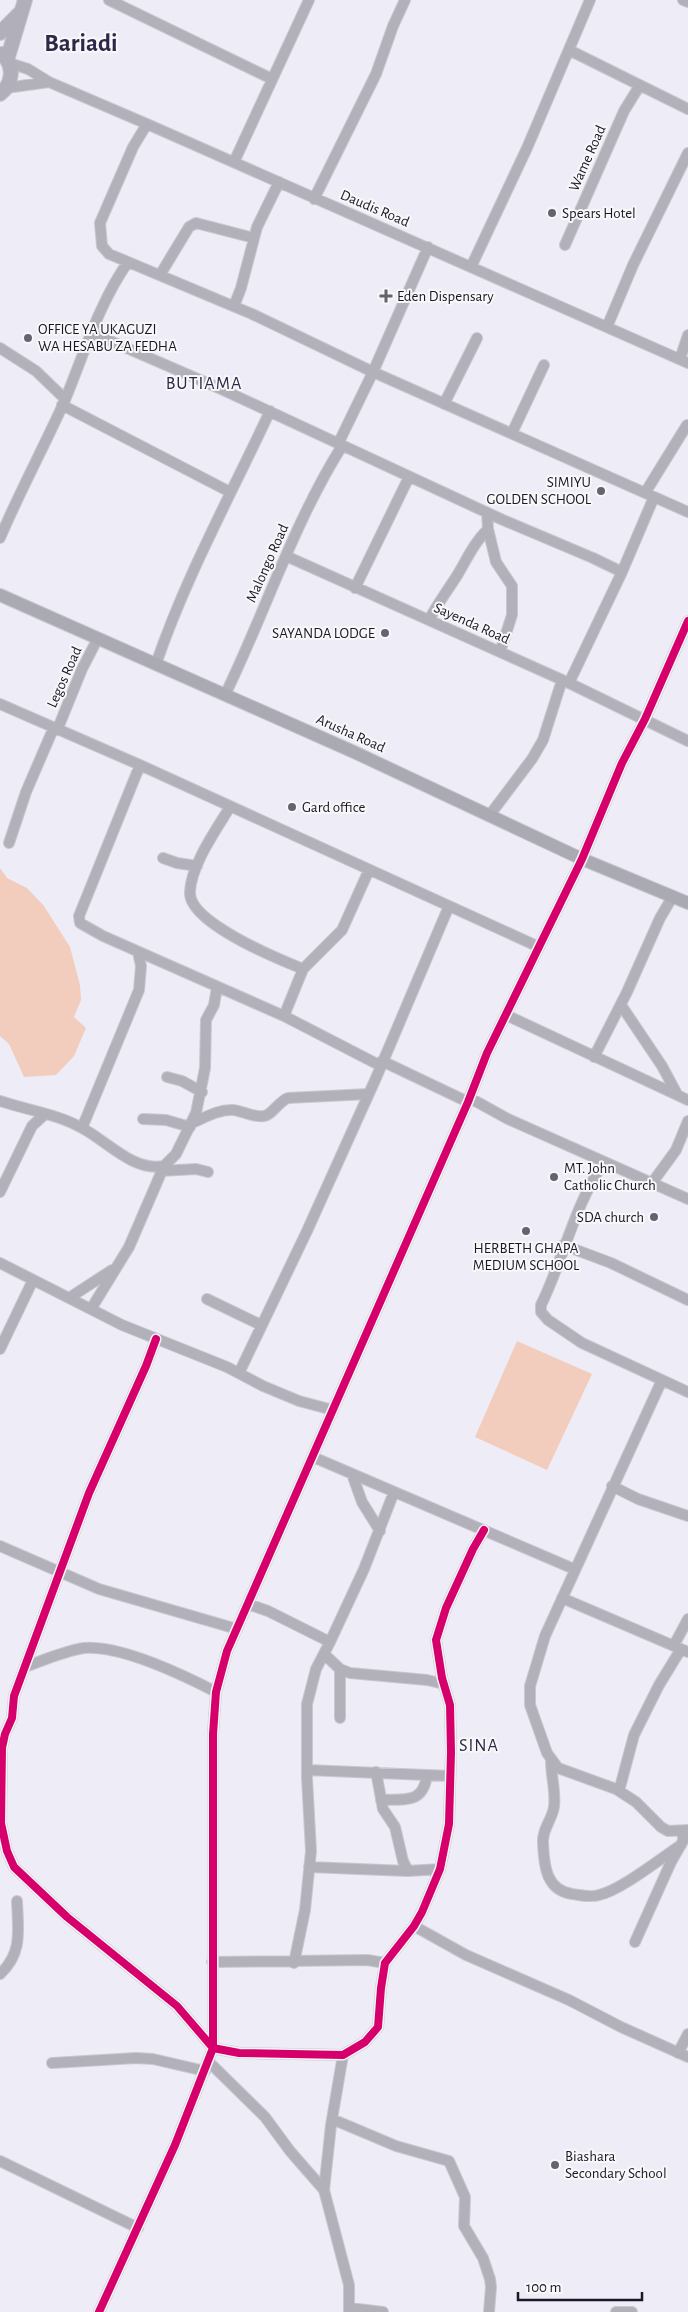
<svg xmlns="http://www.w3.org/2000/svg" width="688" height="2312" viewBox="0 0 688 2312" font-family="'Alegreya Sans',sans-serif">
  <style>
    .green { fill: #f2cdbd }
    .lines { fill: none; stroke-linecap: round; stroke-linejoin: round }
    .minor-casing { stroke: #c9c7d1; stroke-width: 12 }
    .major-casing { stroke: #c9c7d1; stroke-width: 14 }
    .highway-casing { stroke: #c9c7d1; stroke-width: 16 }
    .minor { stroke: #b2b1b9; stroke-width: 10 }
    .major { stroke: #aaaab3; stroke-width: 12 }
    .highway { stroke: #b1afb9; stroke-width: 14 }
    .cycleway-casing { stroke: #f8f8f8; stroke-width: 11 }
    .cycleway { stroke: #d6006c; stroke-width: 8 }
    .poi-dot { fill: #646371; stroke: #f8f8f8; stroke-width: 2 }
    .labels { text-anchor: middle; stroke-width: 4; stroke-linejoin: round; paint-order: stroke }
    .street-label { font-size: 15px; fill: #1a1829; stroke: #f8f8f8 }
    .poi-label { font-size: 15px; fill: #1a1829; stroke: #f8f8f8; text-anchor: start }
    .quarter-label { font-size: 18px; letter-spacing: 1px; fill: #2d274a; stroke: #f8f8f8 }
    .town-label { font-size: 25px; font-weight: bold; fill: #2d274a; stroke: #f8f8f8 }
  </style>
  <rect width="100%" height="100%" fill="#eeedf7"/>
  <path class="green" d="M0,868L7,878L27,888L44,906L70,947L80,985L81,1000L74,1017L86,1028L74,1056L56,1075L24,1077L9,1044L0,1036Z
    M517,1341L592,1374L547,1470L475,1437Z"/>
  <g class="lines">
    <defs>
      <path id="minor" d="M109,0L272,79
        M683,0L688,2
        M569,50L688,109
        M9,63L28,69L49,82L147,124L688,363
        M6,88L49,82
        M147,124L133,147L100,223L102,246L109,254L252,314L373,372L688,512
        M234,162L309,0
        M314,199L376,74L393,26L405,0
        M565,245L624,111L640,85
        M471,267L527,148L590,0
        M160,275L189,227L196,223L254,238
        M234,306L241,288L257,227L279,182
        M607,327L633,265L688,153
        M92,333L221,389L503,520L593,558L622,572
        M0,348L36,371L65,399
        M680,359L688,335
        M444,404L477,338
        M62,405L230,492
        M512,433L544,365
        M338,444L373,372L428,247
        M645,493L687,425
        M487,513L488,529L496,562L512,586V615L500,652
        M0,538C20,491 44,447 65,400C84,354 99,303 128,262
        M286,556L569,683L688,741
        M355,588L409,477
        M429,620C437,604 448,590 458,574C468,557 474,543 488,529
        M156,664C186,576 231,495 270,411
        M569,683L622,572L654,497
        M225,695C265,613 293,524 342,446
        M0,704L140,765L539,947
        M58,728L82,669L98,638
        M140,765L79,916L80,923L103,936L284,1016L381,1066
        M230,807C216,830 191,865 190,892C188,922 278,959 303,969
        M489,816L532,759L543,740L562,680
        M9,843L26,792L54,727
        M163,858L177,863L197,866
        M621,1005L662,1066L677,1094
        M506,1015L688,1100
        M284,1016L303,969L342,930L369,870
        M594,1057L627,992L660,918L673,896
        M382,1061L468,1102
        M167,1077L182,1081L202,1092
        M470,1098L508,1119L688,1199
        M0,1101C27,1110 57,1114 82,1128C107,1141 133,1172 164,1166L176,1154L196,1113L205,1068L206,1020L214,1005L217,987
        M143,1119L166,1120L190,1127
        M192,1123C204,1118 219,1109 233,1110C243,1111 254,1118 264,1116C272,1115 278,1102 288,1098L369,1094
        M82,1128L139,990L141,966L138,952
        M604,1162C574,1206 564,1258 541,1305V1312L548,1320L582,1343L688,1392
        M161,1171L196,1169L208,1172
        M652,1183L676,1150L688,1121
        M0,1192L32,1126L45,1114
        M563,1245L611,1263L688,1300
        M0,1263L122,1325L227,1367L263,1386L299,1401L333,1410
        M69,1298L112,1270
        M207,1299L261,1325
        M91,1309L129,1247L164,1166
        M156,1339L146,1366L89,1493L14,1696L12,1718L5,1734L2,1748L1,1823L7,1851L14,1867L67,1917L177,2006L213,2048L239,2053L343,2055L365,2042L378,2027L381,1988L385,1963L414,1926L422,1912L440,1869L449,1824L451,1752L450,1705L442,1678L436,1640L446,1608L473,1549L484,1530
        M0,1349L33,1280
        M239,1373L307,1231L376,1078L449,906
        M662,1380L545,1636L530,1686V1705L547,1753L558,1768L616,1789L636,1802L661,1827L668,1831L688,1830
        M313,1457L574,1569
        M352,1474L362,1502L380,1531
        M612,1486L638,1499L688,1516
        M0,1546L99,1589L237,1629
        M562,1598L688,1652
        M248,1604L268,1611L330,1642
        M674,1645L688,1619
        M324,1654L340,1669L350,1673L427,1680L444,1684
        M25,1667C44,1660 64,1651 84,1648C121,1645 183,1675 216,1692
        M340,1669V1718
        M551,1761C551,1776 556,1792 554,1807C552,1820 542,1829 543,1843C544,1866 546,1890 572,1894C581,1895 590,1898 599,1895C621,1890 660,1859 681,1845
        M307,1770L450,1776
        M376,1772L383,1809L395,1827L403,1861L408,1871
        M619,1791L634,1735L659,1685L681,1649
        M381,1800C406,1799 423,1804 427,1775
        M309,1867L408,1871L440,1869
        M414,1926L466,1955L569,2000L621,2027L688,2057
        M635,1942L671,1862L683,1841V1831
        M212,1962L367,1960L385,1963
        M294,1963L305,1910L311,1851L307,1778V1704L316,1669L330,1642L364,1569L394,1492
        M0,1974C23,1953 18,1930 17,1901
        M678,2053L688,2034
        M209,2062L265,2117L290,2151L324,2190L349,2285V2312
        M52,2063L136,2058L153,2059L205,2071
        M332,2119L396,2146L449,2161L465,2197L464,2226L483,2258L490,2279L491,2287L489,2312
        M0,2161L138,2228
        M324,2190L331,2125L343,2055
        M350,2308L383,2312
        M99,2312L175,2145L213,2048V1734L216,1692L227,1651L468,1102L487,1053L582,859L622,763L645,719L688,621
        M616,2312H632"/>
      <path id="major" d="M0,595L354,752L582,859L688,903"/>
      <path id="highway" d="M0,33L20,13
        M7,60L25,0
        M0,94C13,84 15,66 2,54"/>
    </defs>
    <use href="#minor" class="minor-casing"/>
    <use href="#major" class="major-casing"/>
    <use href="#highway" class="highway-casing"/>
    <use href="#minor" class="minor"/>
    <use href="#major" class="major"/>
    <use href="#highway" class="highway"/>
    <defs>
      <path id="cycleway" d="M156,1339L146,1366L89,1493L14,1696L12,1718L5,1734L2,1748L1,1823L7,1851L14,1867L67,1917L177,2006L213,2048L239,2053L343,2055L365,2042L378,2027L381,1988L385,1963L414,1926L422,1912L440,1869L449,1824L451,1752L450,1705L442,1678L436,1640L446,1608L473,1549L484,1530
        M99,2312L175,2145L213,2048V1734L216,1692L227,1651L468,1102L487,1053L582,859L622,763L645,719L688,621"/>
    </defs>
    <use href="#cycleway" class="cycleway-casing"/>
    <use href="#cycleway" class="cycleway"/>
  </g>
  <g class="poi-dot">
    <circle cx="552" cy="213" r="5"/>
    <path d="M383.5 288.5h5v5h5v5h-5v5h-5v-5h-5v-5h5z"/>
    <circle cx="28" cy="338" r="5"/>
    <circle cx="601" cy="491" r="5"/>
    <circle cx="385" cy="633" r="5"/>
    <circle cx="292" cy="807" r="5"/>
    <circle cx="554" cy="1177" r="5"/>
    <circle cx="654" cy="1217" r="5"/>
    <circle cx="526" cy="1231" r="5"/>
    <circle cx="555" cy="2165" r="5"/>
  </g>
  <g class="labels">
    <g class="street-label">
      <text transform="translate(587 158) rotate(-66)" y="5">Wame Road</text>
      <text transform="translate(375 208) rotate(23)" y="5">Daudis Road</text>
      <text transform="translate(267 563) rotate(-66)" y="5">Malongo Road</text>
      <text transform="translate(472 623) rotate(24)" y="5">Sayenda Road</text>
      <text transform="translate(64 677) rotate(-66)" y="5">Legos Road</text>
      <text transform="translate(351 733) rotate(24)" y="5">Arusha Road</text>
    </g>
    <g class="poi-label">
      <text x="562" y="218">Spears Hotel</text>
      <text x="397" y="301">Eden Dispensary</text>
      <text x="38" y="334">OFFICE YA UKAGUZI<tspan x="38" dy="17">WA HESABU ZA FEDHA</tspan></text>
      <text x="591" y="487" text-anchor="end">SIMIYU<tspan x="591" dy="17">GOLDEN SCHOOL</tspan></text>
      <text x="375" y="638" text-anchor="end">SAYANDA LODGE</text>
      <text x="302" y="812">Gard office</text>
      <text x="564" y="1173">MT. John<tspan x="564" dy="17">Catholic Church</tspan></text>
      <text x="644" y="1222" text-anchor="end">SDA church</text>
      <text x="526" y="1253" text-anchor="middle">HERBETH GHAPA<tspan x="526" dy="17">MEDIUM SCHOOL</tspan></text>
      <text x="565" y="2161">Biashara<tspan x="565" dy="17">Secondary School</tspan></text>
    </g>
    <g class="quarter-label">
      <text x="204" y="389">BUTIAMA</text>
      <text x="479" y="1751">SINA</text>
    </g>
    <g class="town-label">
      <text x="81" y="51">Bariadi</text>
    </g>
  </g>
  <path d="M518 2292v8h124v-8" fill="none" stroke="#1a1829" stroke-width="2.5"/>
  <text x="526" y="2292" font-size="15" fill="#1a1829" stroke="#f8f8f8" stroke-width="4" paint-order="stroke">100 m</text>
</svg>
